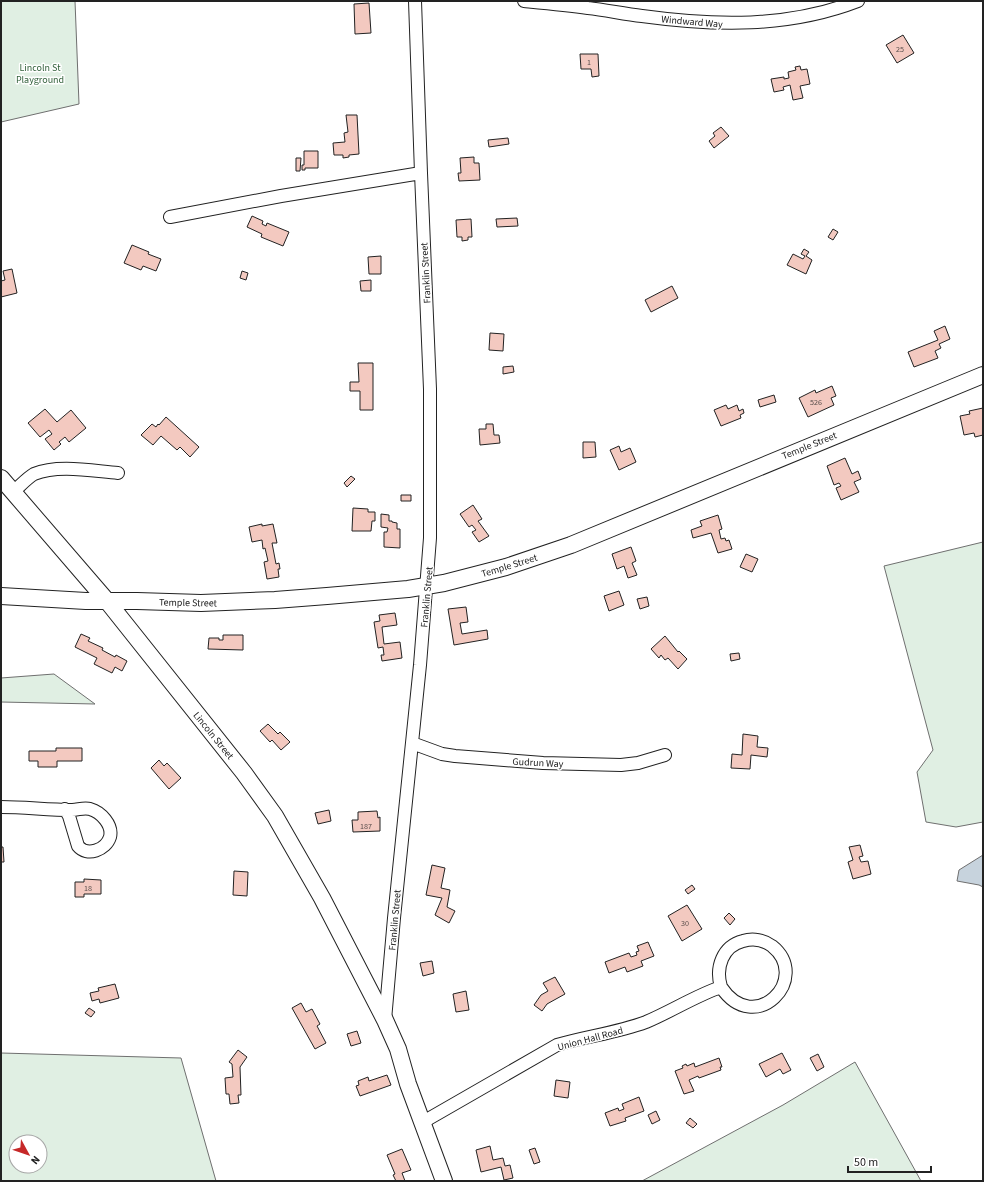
<svg xmlns="http://www.w3.org/2000/svg" width="984" height="1182" viewBox="0 0 984 1182" font-family="'Source Sans 3',sans-serif">
  <style>
    .green { fill: #e0efe3; stroke: #6f6f6f; fill-rule: evenodd }
    .water { fill: #c7d3dd; stroke: #6f6f6f }
    .building { fill: #f3c9c0; stroke: #222 }
    .lines { fill: none; stroke-linecap: round; stroke-linejoin: round }
    .minor-casing { stroke: #222; stroke-width: 14 }
    .major-casing { stroke: #222; stroke-width: 18 }
    .minor { stroke: #fff; stroke-width: 12 }
    .major { stroke: #fff; stroke-width: 16 }
    .labels { text-anchor: middle; stroke-width: 3; stroke-linejoin: round; paint-order: stroke }
    .number-label { font-size: 8px; fill: #564c4a }
    .street-label { font-size: 10px; fill: #222; stroke: #fff }
    .park-label { font-size: 10px; fill: #2f5e38; stroke: #fff }
  </style>
  <rect width="100%" height="100%" fill="#fff"/>
  <path class="green" d="M1,1H75L79,104L1,122Z
    M983,542V822L956,827L926,822L917,772L933,750L884,566Z
    M54,674L95,704L1,702V678Z
    M1,1053L181,1058L216,1181H1ZM16,1142H40V1166H16Z
    M855,1062L921,1181H642L783,1105Z"/>
  <path class="water" d="M983,855V887L979,885L957,881L959,870Z"/>
  <path class="building" d="M369,3L371,33L355,34L354,4Z
    M903,35L914,53L897,63L886,45Z
    M580,54H598L599,76L592,77L591,69H581Z
    M800,66L801,70L807,69L810,84L800,86L803,98L793,100L790,85L783,87L784,90L774,92L771,79L784,77V79L789,78L788,72L796,70L795,67Z
    M346,115H357L359,154L349,155V157L343,158V155H334L333,143L345,142L344,133L348,132Z
    M721,127L729,136L714,148L709,141L715,136L713,133Z
    M508,138L509,144L489,147L488,140Z
    M304,151H318V168H305V170H302V165H304Z
    M474,157V163H479L480,180L459,181L458,173H461L460,158Z
    M296,158H301L300,171H296Z
    M252,216L263,221L262,224L266,226L267,223L289,232L283,246L261,237L262,234L247,227Z
    M517,218L518,226L497,227L496,219Z
    M471,219L472,237H468V240L462,241V237H457L456,220Z
    M833,229L838,232L833,240L828,237Z
    M132,245L149,252L148,254L161,259L156,271L143,266L141,270L124,263Z
    M804,249L809,252L806,256L812,260L806,274L787,265L793,254L803,259L805,256L801,254Z
    M381,256V274H369L368,257Z
    M12,269L17,293L1,297V281L5,280L3,271Z
    M242,271L248,273L246,280L240,278Z
    M371,280V291H361L360,281Z
    M672,286L678,298L651,312L645,300Z
    M945,326L950,339L939,344L941,348L935,351L938,358L914,367L908,352L938,340L934,331Z
    M490,333L504,334L503,351L489,350Z
    M358,363H373V410H360V391H350V382H359Z
    M513,366L514,372L503,374V367Z
    M832,386L836,396L831,398L834,405L808,417L799,398L815,390L816,393Z
    M774,395L776,402L760,407L758,400Z
    M726,405L728,409L737,405L739,411L743,409L744,413L740,415L741,418L721,426L714,410Z
    M983,408V435L975,437L974,433L964,435L960,416L970,414L969,411Z
    M45,409L57,422L71,410L86,428L69,442L65,437L59,442L61,444L54,450L45,439L52,434L49,430L40,437L28,423Z
    M166,417L199,447L190,457L180,447L177,450L161,436L153,445L141,435L152,424L156,427L158,424L159,425Z
    M486,424H493L494,435H499L500,443L480,445L479,429H486Z
    M583,442H595L596,457L583,458Z
    M619,446L621,452L630,448L636,462L619,470L610,450Z
    M845,458L852,474L858,471L861,479L854,482L859,492L841,500L836,488L841,486L839,483L834,485L827,466Z
    M351,476L355,479L347,487L344,483Z
    M401,495H411V501H401Z
    M473,505L482,519L478,521L489,536L479,542L472,532L476,530L472,525L469,527L460,514Z
    M353,508L368,509V512H375V521H372L371,531H352Z
    M381,514L389,515V521H392V522L397,523V529H400V548L384,547V532H387L388,528L381,527Z
    M718,515L722,529L719,530L721,539L725,538L726,541L729,540L732,549L718,553L711,533L693,538L691,530L702,526L700,521Z
    M262,524V526L273,524L277,543H272L276,564L279,563L280,569H278L279,577L267,579L264,562L268,561L265,548L263,549L262,540L252,542L249,527Z
    M631,547L636,561L632,563L637,575L628,578L624,566L617,569L612,554Z
    M746,554L758,559L752,572L740,567Z
    M619,591L624,605L609,611L604,596Z
    M647,597L649,606L640,609L637,599Z
    M466,607L468,622L460,623L462,634L487,630L488,639L454,645L448,609Z
    M395,613L397,625L382,627L384,644L400,642L402,658L382,661L381,655H384L383,647L378,648L374,622L380,621L379,615Z
    M81,634L90,638L88,641L103,648L102,650L115,657L116,655L127,661L122,671L115,667L112,673L94,664L97,658L75,647Z
    M223,635H243V650L208,649L209,638H219V640H223Z
    M665,636L678,652L679,651L687,659L678,669L668,658L665,660L661,655L659,658L651,649Z
    M739,653L740,659L731,661L730,654Z
    M268,724L278,734L280,732L290,742L281,750L272,740L270,742L260,731Z
    M743,734L758,736L757,747L768,748L767,757L751,755L750,769L731,768L732,754L742,755Z
    M56,748H82V761H57V767H38V761H29V751H56Z
    M159,760L164,766L167,763L181,778L169,789L151,768Z
    M329,810L331,821L318,824L315,813Z
    M377,811L378,818L380,817V831L353,832L352,820H358V812Z
    M860,845L863,856L859,857L861,862L868,861L871,874L853,879L848,862L853,860L849,847Z
    M1,847H3L4,862H1Z
    M432,865L445,868L441,888L450,890L447,907L455,911L449,923L435,915L442,898L426,895Z
    M234,871L248,872L247,896L233,895Z
    M84,879L101,880V894H84V897H75V882H84Z
    M692,885L695,889L688,894L685,890Z
    M687,905L702,929L682,941L668,916Z
    M729,913L735,919L730,925L724,918Z
    M648,942L654,956L641,961L643,966L627,972L625,967L609,973L605,962L629,953L631,957L637,955L636,952L639,951L637,946Z
    M432,961L434,973L423,976L420,963Z
    M555,977L565,994L547,1004L542,1011L534,1005L541,995L548,991L543,983Z
    M115,984L119,998L100,1003L99,999L92,1001L90,993L99,991L98,988Z
    M466,991L469,1010L456,1012L453,994Z
    M301,1003L306,1012L312,1009L320,1024L317,1026L326,1043L315,1049L292,1008Z
    M89,1008L95,1012L91,1017L85,1013Z
    M357,1031L361,1043L351,1046L347,1034Z
    M238,1050L247,1057L240,1067L241,1095H238L239,1103L230,1104L229,1094H226L225,1078L233,1077L232,1064L229,1062Z
    M782,1053L791,1070L783,1074L780,1069L766,1077L759,1064Z
    M818,1054L824,1067L817,1071L810,1058Z
    M719,1058L722,1067H720L721,1070L699,1078L698,1076L689,1080L694,1091L684,1094L675,1071L683,1068L682,1066L686,1064L687,1066L694,1063L695,1067Z
    M387,1075L391,1085L360,1096L356,1086L359,1085L358,1081L368,1077L369,1081Z
    M556,1080L570,1082L568,1098L554,1096Z
    M639,1097L644,1111L625,1118L626,1121L610,1126L605,1113L618,1108L619,1111L624,1109L622,1104Z
    M656,1111L660,1120L652,1124L648,1115Z
    M690,1118L697,1124L693,1128L686,1123Z
    M490,1146L493,1160L503,1158L505,1166L510,1165L513,1178L504,1180L501,1167L481,1172L476,1150Z
    M535,1148L540,1162L534,1164L529,1150Z
    M402,1149L411,1170L402,1173L405,1181H396L393,1175L395,1174L387,1155Z"/>
  <g class="lines">
    <defs>
      <path id="minor" d="M524,1C545,3 567,5 588,8C606,10 624,14 642,16C715,26 788,28 858,1
        M170,217L281,196L421,173
        M13,492C19,487 27,478 34,474C58,464 93,471 118,473
        M412,743L442,754L455,756L543,763L621,765L638,763L665,755
        M1,807C25,807 48,810 72,810C78,810 84,807 90,809C101,812 113,825 110,837C106,850 87,857 78,846L69,816L65,809
        M385,1020L394,918L420,665L430,538V389L421,173L415,1
        M423,1122L557,1045C587,1036 617,1033 646,1022C672,1011 695,996 721,987C715,967 723,946 743,941C753,938 764,940 772,946C812,978 755,1038 721,987"/>
      <path id="major" d="M1,478L107,601L244,773L275,816L322,898L385,1020L398,1049L408,1084L444,1181
        M1,596L86,601H137L201,603L275,600L327,596L408,589L444,583L506,567L571,545L983,375"/>
    </defs>
    <use href="#minor" class="minor-casing"/>
    <use href="#major" class="major-casing"/>
    <use href="#minor" class="minor"/>
    <use href="#major" class="major"/>
  </g>
  <g class="labels">
    <g class="number-label">
      <text x="900" y="52">25</text>
      <text x="589" y="65">1</text>
      <text x="816" y="405">526</text>
      <text x="366" y="829">187</text>
      <text x="88" y="891">18</text>
      <text x="685" y="926">30</text>
    </g>
    <g class="street-label">
      <text transform="translate(692 21) rotate(5)" y="4">Windward Way</text>
      <text transform="translate(425 273) rotate(-93)" y="4">Franklin Street</text>
      <text transform="translate(809 445) rotate(-22)" y="4">Temple Street</text>
      <text transform="translate(509 565) rotate(-17)" y="4">Temple Street</text>
      <text transform="translate(426 597) rotate(-85)" y="4">Franklin Street</text>
      <text transform="translate(188 602) rotate(1)" y="4">Temple Street</text>
      <text transform="translate(214 735) rotate(51)" y="4">Lincoln Street</text>
      <text transform="translate(538 762) rotate(3)" y="4">Gudrun Way</text>
      <text transform="translate(394 920) rotate(-85)" y="4">Franklin Street</text>
      <text transform="translate(590 1038) rotate(-15)" y="4">Union Hall Road</text>
    </g>
    <g class="park-label">
      <text x="40" y="71">Lincoln St<tspan x="40" dy="12">Playground</tspan></text>
    </g>
  </g>
  <rect width="984" height="1182" fill="none" stroke="#222222" stroke-width="4"/>
  <g transform="translate(28 1154) rotate(130)"><circle r="19" fill="#ffffff" stroke="#a7a7a7"/>
  <path d="M0-3L7 15L0 10L-7 15Z" fill="#c62828"/>
  <text y="-6" font-size="11" font-weight="bold" text-anchor="middle" fill="#222222">N</text>
  </g>
  <path d="M848 1166v6h83v-6" fill="none" stroke="#222222" stroke-width="2"/>
  <text x="854" y="1166" font-size="12" fill="#222222" stroke="#ffffff" stroke-width="3" paint-order="stroke">50 m</text>
</svg>
